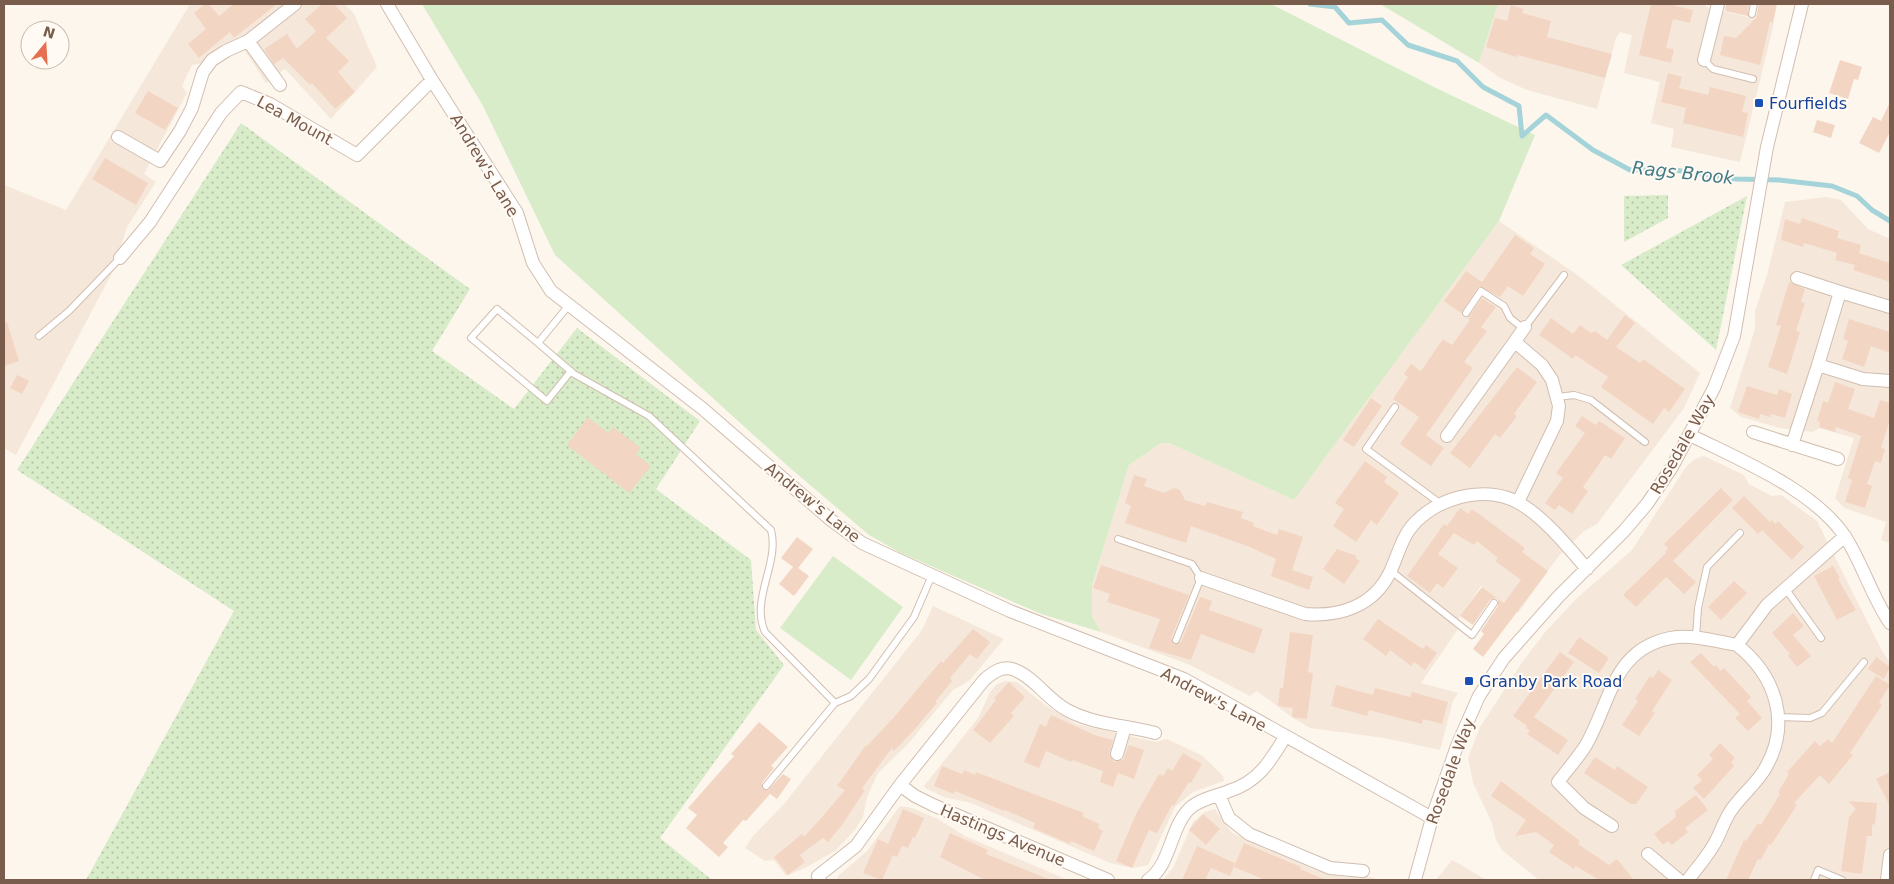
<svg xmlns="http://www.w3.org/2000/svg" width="1894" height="884" viewBox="0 0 1894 884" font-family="'DejaVu Sans',sans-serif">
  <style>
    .residential { fill: #f5e8da }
    .green { fill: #d8ecc9 }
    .park { fill: url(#park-dots) }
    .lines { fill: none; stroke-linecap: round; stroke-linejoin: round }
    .stream { stroke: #a5d3da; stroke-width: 5 }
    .building { fill: #f3d5c3 }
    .service-casing { stroke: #d1beb0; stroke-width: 8 }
    .minor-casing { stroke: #d1beb0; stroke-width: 14 }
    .service { stroke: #fff; stroke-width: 6 }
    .minor { stroke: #fff; stroke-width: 12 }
    .transit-dot { fill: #1a4fb4; stroke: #fffaf3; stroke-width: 2 }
    .labels { text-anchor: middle; stroke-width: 4; stroke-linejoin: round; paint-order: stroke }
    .transit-label { font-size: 16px; fill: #164399; stroke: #fffaf3; text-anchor: start }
    .street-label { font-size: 16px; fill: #7a5c4d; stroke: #fffaf3 }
    .water-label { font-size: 18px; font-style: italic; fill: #437c86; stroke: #fffaf3 }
  </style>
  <defs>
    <pattern id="park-dots" width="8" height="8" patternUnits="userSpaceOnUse" patternTransform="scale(1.25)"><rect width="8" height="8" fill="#d8ecc9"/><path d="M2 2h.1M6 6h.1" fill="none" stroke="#b4c2a5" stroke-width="1.8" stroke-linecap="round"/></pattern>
  </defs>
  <rect width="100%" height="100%" fill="#fdf6ec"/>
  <path class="residential" d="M190,4H345L354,14L377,67L331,119L285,69L266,83L238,40L221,45L203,63L192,65L182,86L187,93L144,174L156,182L127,227L113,271L16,455L4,448V185L66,210Z
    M1498,4H1706V7L1774,23L1740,162L1671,147L1674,129L1651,123L1660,82L1624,73L1632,35L1620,32L1616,38L1597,109L1527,90L1500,78L1479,63Z
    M1826,197L1841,200L1868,229L1890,239V543L1881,540L1886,522L1844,508L1835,498L1854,438L1819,428L1812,432L1780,428L1741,417L1730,408L1755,329V311L1767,275L1785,202Z
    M1499,221L1579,276L1700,373L1684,408L1597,524L1584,531L1558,557L1518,613L1481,586L1454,626L1458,629L1421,683L1458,693L1453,701L1440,750L1384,738L1310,728L1293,718L1257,691L1250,696L1190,665L1101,632L1092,616V585L1129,465L1161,443H1169L1294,500Z
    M1704,456L1744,475L1749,484L1772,496L1781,495L1817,521L1881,649L1890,663V880H1539L1502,850L1496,840L1492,823L1473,783L1468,758L1480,727L1523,661L1546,631L1577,598L1632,550L1686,467L1695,459Z
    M933,606L1004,639L970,680L952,691L908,744L878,773L867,797L863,817L855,830L835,851L807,867L786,876L774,860L765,861L745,848L753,836L784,804L922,630Z
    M1006,681L1017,682L1045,705L1076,724L1156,742L1167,739L1203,756L1223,776L1224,781L1193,792L1175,807L1148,865L1133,868L1110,863L971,803L944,797L925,788L924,786L978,718L990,692L997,684Z
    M900,806L912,808L938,819L965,836L1068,880H837L838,876L867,851Z
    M1215,809L1231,832L1253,843L1315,870L1345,877L1367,876L1379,880H1163L1173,868L1193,822L1205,812Z
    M1452,860L1487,880H1436Z"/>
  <path class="green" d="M422,4H1271L1436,88L1535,135L1499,221L1294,500L1169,443H1161L1129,465L1092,585V616L1101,632L1041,614L901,553L869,535L790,468L555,255L483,106Z
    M1380,4H1498L1479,63Z
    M833,556L903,607L851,680L780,628Z"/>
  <path class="park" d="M241,123L470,289L432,351L514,409L577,328L700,421L656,489L751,560L756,630L784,665L660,838L712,880H86L234,611L17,470Z
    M1668,195V218L1624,242V196Z
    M1747,196L1716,350L1621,265Z"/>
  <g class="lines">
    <path class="stream" d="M1310,4L1335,7L1349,23L1382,20L1408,45L1457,61L1483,87L1519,106L1522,136L1546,115L1593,150L1630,170L1668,169L1736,179L1779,180L1832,186L1857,196L1872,210L1890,221"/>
  </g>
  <path class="building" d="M205,4H209L219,16L234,4H277L234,38L230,32L199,58L188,44L206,29L194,13Z
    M322,4H334L347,18L326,38L349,61L338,72L355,92L335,109L312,83L310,85L283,58L274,64L264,49L287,34L297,49L316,31L305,19Z
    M1651,4H1676V6L1693,10L1690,23L1673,19L1666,48L1674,49L1671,63L1639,55Z
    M1726,4H1749L1748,16L1725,11Z
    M1759,4H1777L1773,23L1770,22L1760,65L1720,55L1724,36L1736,38L1756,18Z
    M1511,5L1524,9L1522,13L1551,21L1547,37L1612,54L1605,78L1517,55L1516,57L1486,47L1495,18L1507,21Z
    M1840,60L1862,67L1858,80L1854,79L1848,99L1829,93Z
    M1668,73L1682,77L1679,88L1708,95L1710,87L1746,96L1742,112L1748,113L1743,137L1683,123L1686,108L1661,102Z
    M148,91L178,108L165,130L135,113Z
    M1890,102V132L1879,153L1859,143L1873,117L1881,121Z
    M1817,120L1835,125L1831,138L1813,132Z
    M105,158L148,183L136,205L92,179Z
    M1802,218L1839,231L1837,238L1861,245L1859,253L1890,263V282L1853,270L1855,265L1835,260L1837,253L1804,243L1803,247L1781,240L1785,219L1800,224Z
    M1515,235L1534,248L1530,254L1545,264L1523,296L1508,286L1500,297L1479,286L1461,313L1444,301L1466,271L1482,282Z
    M1789,282L1805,289L1801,302L1805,303L1796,331L1800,332L1787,374L1768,367L1781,326L1776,325Z
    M1482,298L1496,307L1481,327L1487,331L1464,362L1473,368L1426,435L1444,448L1431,466L1400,444L1419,417L1393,399L1408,377L1404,374L1411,364L1421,371L1443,339L1452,345L1470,320L1468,318Z
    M1625,315L1635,323L1616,347L1640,363L1643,359L1685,389L1669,412L1664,408L1653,424L1601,387L1608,377L1575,355L1573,359L1539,335L1551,318L1573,334L1580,325L1591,333L1595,331L1607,340Z
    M1849,319L1890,332V353L1871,346L1864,367L1842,359L1848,341L1843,339Z
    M7,322L19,361L4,366V323Z
    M1517,367L1537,382L1514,414L1517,416L1500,438L1495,434L1470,468L1450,453Z
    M17,375L29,381L22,394L10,388Z
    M1835,382L1855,389L1848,409L1874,418L1880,400L1890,403V420L1881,448L1885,449L1881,463L1875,461L1867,484L1872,486L1865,508L1845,502L1852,480L1848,478L1861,436L1836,427L1835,432L1819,427L1820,422L1817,421L1823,401L1828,403Z
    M1747,386L1777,395L1779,389L1792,394L1785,418L1771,414L1770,417L1760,414L1759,419L1738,412Z
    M1371,398L1382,406L1354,447L1343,440Z
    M1582,416L1596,425L1599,421L1625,438L1611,459L1605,455L1595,470L1583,487L1588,491L1572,514L1559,505L1555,510L1545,503L1563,478L1556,473L1585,433L1575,426Z
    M588,417L608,433L613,427L641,448L636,454L651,466L629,493L567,445Z
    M1365,461L1387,477L1384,482L1399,493L1377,525L1371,520L1356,542L1333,526L1344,509L1335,503Z
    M1134,475L1147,479L1144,486L1164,493L1174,488L1180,490L1185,500L1205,506L1207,502L1243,512L1241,518L1254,523L1253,526L1277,535L1279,529L1303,537L1292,570L1313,577L1309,590L1271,576L1276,559L1247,546L1191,526L1186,543L1125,523L1131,506L1125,503Z
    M1721,488L1733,500L1673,561L1696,582L1684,594L1666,577L1636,607L1623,595L1666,553L1665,552L1668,548L1664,544Z
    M1744,496L1770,522L1772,520L1775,524L1778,521L1804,547L1792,560L1762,530L1768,524L1758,534L1732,508Z
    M1460,508L1468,514L1472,509L1525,548L1522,552L1548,571L1483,657L1473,649L1484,634L1481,631L1498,606V600L1495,598L1490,600L1473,625L1460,616L1482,587L1504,603L1521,580L1495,561L1498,558L1477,541L1474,545L1454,533L1438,554L1458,568L1443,588L1437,583L1430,593L1407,576L1444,524L1447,526Z
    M797,537L813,549L798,568L809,576L794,596L779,584L793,567L781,558Z
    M1337,549L1357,556L1355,558L1360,561L1344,584L1323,569Z
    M1101,565L1189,595L1171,638L1174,644L1181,642L1200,597L1212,601L1209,610L1263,629L1254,654L1201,634L1191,660L1149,648L1160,619L1107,602L1110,594L1093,588Z
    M1833,566L1840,578L1838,579L1856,610L1837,620L1814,576Z
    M1734,581L1747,593L1721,620L1708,607Z
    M1793,613L1804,626L1793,635L1811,656L1797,667L1788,656L1790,654L1772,633Z
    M1378,619L1423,649L1426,645L1437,653L1425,670L1414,662L1411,666L1390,650L1386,656L1363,639Z
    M973,629L990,642L977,659L970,654L950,678L952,681L935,702L937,703L914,730L894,751L892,748L862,788L865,790L842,825L828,842L823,838L800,855L805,862L788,875L774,857L802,834L804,837L822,817L845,790L837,786L866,745L867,746L895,716L941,661L943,663Z
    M1290,632L1313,635L1308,672L1313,673L1307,719L1292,717L1293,708L1278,706L1280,688H1283Z
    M1579,637L1609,658L1599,673L1568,653Z
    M1560,652L1574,662L1534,717L1568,740L1558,755L1527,734L1530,731L1526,728L1529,723L1527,726L1513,716Z
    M1701,653L1714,667L1716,665L1721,671L1724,668L1751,697L1747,701L1762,718L1748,731L1735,718L1740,714L1690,662Z
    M1876,657L1890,667L1884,679L1868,669Z
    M1658,670L1672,680L1652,711L1655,713L1639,736L1622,725L1638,701L1635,699L1650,676L1653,678Z
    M1876,676L1890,685L1879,703L1882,705L1850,753L1853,755L1829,784L1820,775L1794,803L1797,805L1771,845L1769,844L1761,860L1758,859L1748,880H1726L1744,840L1746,841L1758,823L1761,825L1780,794L1778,792L1789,774L1787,772L1815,741L1820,746L1828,739L1832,743Z
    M1009,682L1025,697L1011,713L1014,716L990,743L973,730L996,700L994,698Z
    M1336,685L1373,695L1375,688L1410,697L1412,692L1448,702L1442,724L1423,719L1422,724L1369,710L1367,716L1331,706Z
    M1051,715L1097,736L1113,740L1109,755L1114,762L1123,760L1129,745L1144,750L1134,779L1118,773L1113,787L1100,782L1103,771L1072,760L1071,762L1046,751L1039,768L1024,762L1040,724L1046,727Z
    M759,722L788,747L771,766L774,768L762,783V788L768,790L783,774L791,779L777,799L770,794L746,821L743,820L723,843L728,847L719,857L686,828L697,815L688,808L734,756L731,754Z
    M1720,743L1735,758L1731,762L1734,766L1704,799L1693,788L1702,780L1697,775L1713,759L1709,755Z
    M1183,753L1202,764L1191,783L1189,782L1174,806L1172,805L1157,833L1149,830L1132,868L1116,861L1136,814L1159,774L1163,776L1168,768L1172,771Z
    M1595,757L1615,770L1617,766L1648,787L1636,804H1631L1584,773Z
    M942,766L962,774L964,770L975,775L976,772L1084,813L1082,816L1099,824L1098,828L1103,831L1094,851L1071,841L1070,844L1033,828L1035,823L1005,810L1004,811L955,791L954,794L934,786Z
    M1890,772V806L1876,779Z
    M1501,781L1580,841L1578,844L1609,865L1617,859L1634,880H1599L1576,866L1574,869L1549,852L1554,845L1536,832L1515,836L1526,820L1491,796Z
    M1696,795L1708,810L1685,828L1688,832L1672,845L1668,841L1663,845L1654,834L1676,817L1675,811Z
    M1848,801L1877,803L1875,825L1872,824V836H1867L1862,874L1841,871L1849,817L1856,809Z
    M903,809L924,818L915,838L913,837L908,848L902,846L897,857L893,855L882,880L863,873L878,839L888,844Z
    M1203,814L1220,829L1206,845L1189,830Z
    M950,833L988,850L986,854L1051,880H986L977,876L940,857Z
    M1244,843L1301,867L1300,869L1326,880H1265L1234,867Z
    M1197,846L1235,863L1230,876L1211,868L1205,880H1182Z"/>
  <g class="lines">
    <defs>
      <path id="service" d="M1752,14L1754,4
        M1704,60L1713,69L1753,79
        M569,305L538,343L574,374L649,416L771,530C780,563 750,599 765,632L835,703L851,696L869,679L914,617L932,575
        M1466,313L1481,291L1504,306L1510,318L1524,329
        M1525,327L1564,275
        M39,336L69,311L120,258
        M538,343L497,309L471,338L547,401L571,371
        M1558,397L1574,395L1591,400L1645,442
        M1395,407L1366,449L1441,504
        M1118,539L1192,564L1201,578L1176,640
        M1391,571L1472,635L1494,603
        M1785,588L1821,638
        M1696,637L1698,608L1707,567L1740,533
        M1778,717L1810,718L1822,713L1864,662
        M766,786L835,703
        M1814,880L1818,870L1842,880"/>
      <path id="minor" d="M387,4L432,80L517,213L533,263L551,291L703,409L831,520L862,543L1010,611L1184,679L1432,818
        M248,41L280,85
        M1704,60L1718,4
        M118,137L160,161L180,131L192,108L203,72L212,60L226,51L248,41L295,4
        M120,258L150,222L221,113L241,92L270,104L357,155L432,80
        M1797,278L1840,292
        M1890,307L1840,292L1818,365L1863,379L1890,381
        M1515,342L1542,365L1552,380L1559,406L1557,421L1518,502
        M1753,432L1838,459
        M1690,435C1740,460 1815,490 1846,538C1863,565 1872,597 1890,623
        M1447,436L1525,327
        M1792,445L1818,365
        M1201,578L1305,614C1340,617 1374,606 1390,572C1397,558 1400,543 1409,530C1431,499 1484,483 1519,503C1544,517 1568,547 1587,569
        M1117,754L1125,727
        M900,785L984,680C993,672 1003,665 1015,670C1035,678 1048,700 1067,710C1095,725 1125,725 1155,733
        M1219,795L1229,818L1249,834L1330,868L1363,871
        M1612,826L1584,808L1558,782C1567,770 1578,758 1586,745C1611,702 1613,645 1677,637C1697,635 1718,642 1737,645L1767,605L1845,536
        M1648,854L1679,880
        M820,880L818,876L856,846L900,785L915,796L933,805L1108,880
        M1148,880C1171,865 1170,827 1190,808C1200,799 1217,796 1229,791C1258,782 1270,762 1285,737
        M1415,880L1432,818L1457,746L1479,696L1504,658L1558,597L1624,531L1647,504L1672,467L1714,388L1734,336L1767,147L1802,4
        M1688,880C1696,869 1706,858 1713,846C1720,835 1723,823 1730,812C1740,796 1757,784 1766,767C1791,723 1776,676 1737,645
        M1887,880L1890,855"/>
    </defs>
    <use href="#service" class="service-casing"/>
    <use href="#minor" class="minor-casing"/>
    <use href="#service" class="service"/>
    <use href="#minor" class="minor"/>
  </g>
  <g class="transit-dot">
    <rect x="1754" y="98" width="10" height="10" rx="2.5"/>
    <rect x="1464" y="676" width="10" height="10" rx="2.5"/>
  </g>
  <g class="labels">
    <g class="transit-label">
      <text x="1769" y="109">Fourfields</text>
      <text x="1479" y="687">Granby Park Road</text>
    </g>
    <g class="street-label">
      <text transform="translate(295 120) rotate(29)" y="6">Lea Mount</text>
      <text transform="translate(485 165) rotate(59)" y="6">Andrew's Lane</text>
      <text transform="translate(1682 444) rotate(-60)" y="6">Rosedale Way</text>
      <text transform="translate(813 502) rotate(39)" y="6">Andrew's Lane</text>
      <text transform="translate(1214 699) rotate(28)" y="6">Andrew's Lane</text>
      <text transform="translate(1450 771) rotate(-70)" y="6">Rosedale Way</text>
      <text transform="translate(1003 835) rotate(23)" y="6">Hastings Avenue</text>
    </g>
    <g class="water-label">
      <text transform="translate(1683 173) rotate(6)" y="6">Rags Brook</text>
    </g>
  </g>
  <rect width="1894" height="884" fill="none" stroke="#7a5c4d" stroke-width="10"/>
  <g transform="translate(45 45) rotate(18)"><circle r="24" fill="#fffaf3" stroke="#cabbb1"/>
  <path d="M0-4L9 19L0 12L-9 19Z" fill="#e76f51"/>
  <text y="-8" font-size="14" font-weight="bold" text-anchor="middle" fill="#7a5c4d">N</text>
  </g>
</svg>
